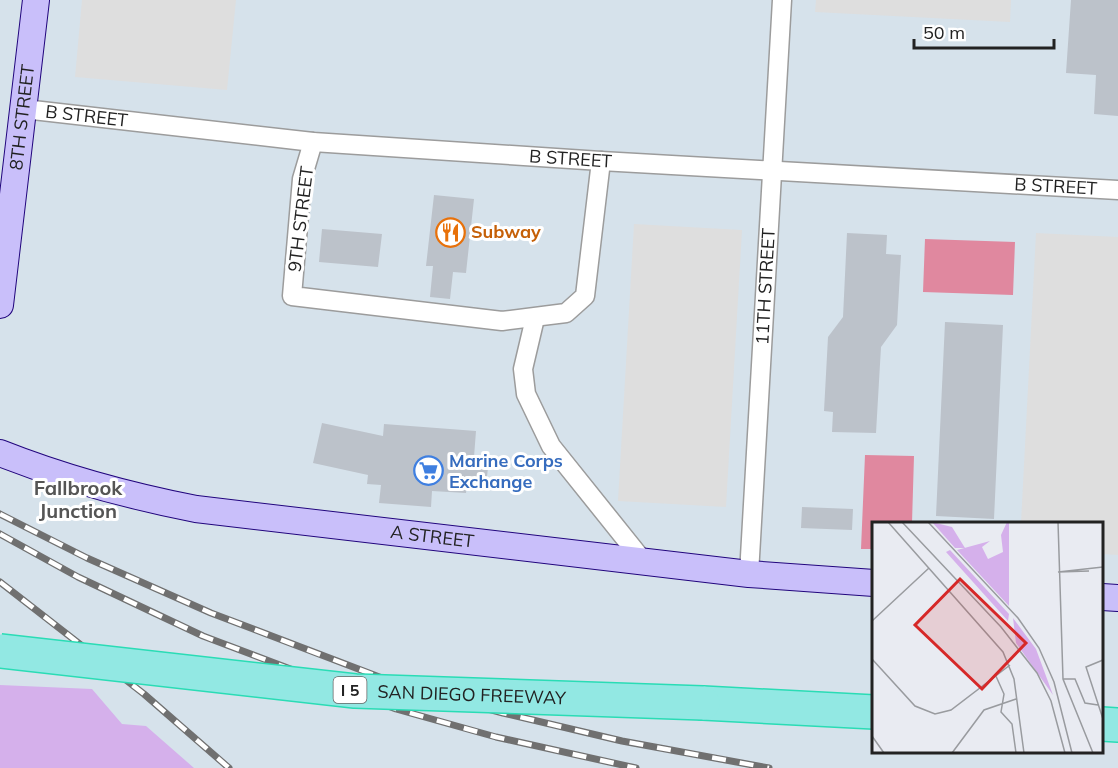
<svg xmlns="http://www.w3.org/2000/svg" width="1118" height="768" viewBox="0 0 1118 768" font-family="Mulish,sans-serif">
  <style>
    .military { fill: #d6e2eb; fill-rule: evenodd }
    .grass { fill: #d5b0eb }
    .pitch { fill: #e0889f }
    .parking { fill: #dedede }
    .building { fill: #bcc2ca }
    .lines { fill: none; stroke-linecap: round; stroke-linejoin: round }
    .street-casing { stroke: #9c9c9c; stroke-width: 21 }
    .secondary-casing { stroke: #21057d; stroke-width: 28 }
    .highway-casing { stroke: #2adcb5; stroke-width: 36 }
    .street { stroke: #fff; stroke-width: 18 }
    .secondary { stroke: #c9bffa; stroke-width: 26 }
    .highway { stroke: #92e8e3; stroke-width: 33 }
    .rail-casing { stroke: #707070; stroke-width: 7 }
    .rail { stroke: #fff; stroke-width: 4.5; stroke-dasharray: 14; stroke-linecap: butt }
    .highway-bridge-casing { stroke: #2adcb5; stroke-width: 36; stroke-linecap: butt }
    .highway-bridge { stroke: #92e8e3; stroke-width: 33 }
    .labels { text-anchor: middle; stroke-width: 6; stroke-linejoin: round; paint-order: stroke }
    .shield { fill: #fff; stroke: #646464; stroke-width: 1.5 }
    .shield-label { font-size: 16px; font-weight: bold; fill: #222 }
    .street-label { font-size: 18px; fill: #222; stroke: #fff }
    .food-label { font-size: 18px; font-weight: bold; fill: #c56008; stroke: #fff; text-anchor: start }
    .shop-label { font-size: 18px; font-weight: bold; fill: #366cbe; stroke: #fff; text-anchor: start }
    .neighbourhood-label { font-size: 20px; font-weight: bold; fill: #555; stroke: #fff }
    .inset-road { fill: none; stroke: #999b9f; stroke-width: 1.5 }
    .view { fill: #d62828; fill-opacity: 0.15; stroke: #d62828; stroke-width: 3 }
    .inset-edge { fill: none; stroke: #222; stroke-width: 3 }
  </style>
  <rect width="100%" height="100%" fill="#e9ebf2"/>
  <path class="military" d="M0,0H1118V768H0ZM874,524H1102V752H874Z"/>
  <path class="grass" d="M0,685L92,689L122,724L146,726L194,768H0Z"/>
  <path class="pitch" d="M925,239L1015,242L1013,295L923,292Z
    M865,455L914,456L912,523L874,524L873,549H861Z"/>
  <path class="parking" d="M82,0H236L227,90L75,77Z
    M816,0H1011L1010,22L815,12Z
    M634,224L742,230L726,507L618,501Z
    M1036,233L1118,237V555L1102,554V524L1021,523Z"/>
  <path class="building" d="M1071,0H1118V116L1094,114L1096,75L1066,73Z
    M434,195L474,199L466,273L453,272L450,299L430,297L433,266H426Z
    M322,229L382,234L378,267L319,262Z
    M847,233L887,235L886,254L901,255L897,325L881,347L876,433L832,432L833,412L824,411L828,337L843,317Z
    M945,322L1003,325L994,519L936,516Z
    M322,423L383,436L384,424L476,431L474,457L489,458L486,486L467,484L466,493L432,491L431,507L379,503L381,485L367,484L368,475L313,463Z
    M802,507L853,509L852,530L801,528Z"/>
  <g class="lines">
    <defs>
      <g id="street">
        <path id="s1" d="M24,109L313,142L601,161L1118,190"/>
        <path d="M313,142L302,179L292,296L502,321L566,313L585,296L601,161"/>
        <path d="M535,318L523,369L526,394L551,446L644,562"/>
        <path id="s2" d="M749,574L782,0"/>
      </g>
      <g id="secondary">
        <path id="s3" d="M0,305L36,0"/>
        <path id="s4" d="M0,453C63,478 130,496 196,509L749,574L874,583"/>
        <path d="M1102,597L1118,598"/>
      </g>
      <path id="highway" d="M703,703L874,712
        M1102,724L1118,725"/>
    </defs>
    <use href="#street" class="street-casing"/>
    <use href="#secondary" class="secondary-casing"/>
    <use href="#highway" class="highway-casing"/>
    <use href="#street" class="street"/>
    <use href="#secondary" class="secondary"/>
    <use href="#highway" class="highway"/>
    <defs>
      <path id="rail" d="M0,514L87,558L211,613L403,686L503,713L622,741L769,768
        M0,534L78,577L203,636L396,709L496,737L636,768
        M0,582L144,694L229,768"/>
    </defs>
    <use href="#rail" class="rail-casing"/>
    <use href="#rail" class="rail"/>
    <defs>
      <g id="highway-bridge">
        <path id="s5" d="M0,651L355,691L703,703"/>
      </g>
    </defs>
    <use href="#highway-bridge" class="highway-bridge-casing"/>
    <use href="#highway-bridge" class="highway-bridge"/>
  </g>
  <defs>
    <symbol id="restaurant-ring" viewBox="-11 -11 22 22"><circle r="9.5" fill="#fff" stroke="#e8710a" stroke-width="1.5"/><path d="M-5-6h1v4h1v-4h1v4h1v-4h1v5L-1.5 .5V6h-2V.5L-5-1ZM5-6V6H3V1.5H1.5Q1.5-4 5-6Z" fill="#e8710a"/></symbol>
    <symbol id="supermarket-ring" viewBox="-11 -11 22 22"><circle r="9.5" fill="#fff" stroke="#3f7fe0" stroke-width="1.5"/><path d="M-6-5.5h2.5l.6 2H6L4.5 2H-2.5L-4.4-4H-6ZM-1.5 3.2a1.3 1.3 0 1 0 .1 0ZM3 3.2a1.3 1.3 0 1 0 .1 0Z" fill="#3f7fe0"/></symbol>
  </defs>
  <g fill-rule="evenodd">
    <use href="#restaurant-ring" x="434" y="216" width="33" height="33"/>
    <use href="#supermarket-ring" x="412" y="454" width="33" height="33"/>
  </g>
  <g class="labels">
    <rect class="shield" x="333.5" y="677" width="33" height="26" rx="4.5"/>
    <g class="shield-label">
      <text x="350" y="696">I 5</text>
    </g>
    <g class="street-label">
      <text dy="6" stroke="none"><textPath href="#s1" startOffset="63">B STREET</textPath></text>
      <text dy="6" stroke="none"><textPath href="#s3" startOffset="189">8TH STREET</textPath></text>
      <text dy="6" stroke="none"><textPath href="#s1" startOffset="549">B STREET</textPath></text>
      <text dy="6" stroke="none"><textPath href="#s1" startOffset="1035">B STREET</textPath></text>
      <text transform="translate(301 219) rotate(-83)" y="6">9TH STREET</text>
      <text dy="6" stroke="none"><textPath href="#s2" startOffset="288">11TH STREET</textPath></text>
      <text dy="6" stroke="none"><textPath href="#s4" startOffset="442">A STREET</textPath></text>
      <text dy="6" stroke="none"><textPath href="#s5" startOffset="474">SAN DIEGO FREEWAY</textPath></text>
    </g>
    <g class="food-label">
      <text x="471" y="238">Subway</text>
    </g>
    <g class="shop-label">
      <text x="449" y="467">Marine Corps<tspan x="449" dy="21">Exchange</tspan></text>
    </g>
    <g class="neighbourhood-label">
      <text x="78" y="495">Fallbrook<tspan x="78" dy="23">Junction</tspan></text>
    </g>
  </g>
  <g transform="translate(872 522)">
    <rect width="231" height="231" fill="#e9ebf2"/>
    <path d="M60,0L80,5L93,26H83ZM135,0H137V84L85,28L118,19L110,25L116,37L131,30L129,13ZM78,28L137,92L136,99L74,30ZM141,96L164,127L181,173L144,121Z" fill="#d5b0eb"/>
    <path class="inset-road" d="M16,0L131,130L142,157L152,231M30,0L129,105L165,151L179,179L193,231M56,0L146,96L167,126L182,160L200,231M186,0L191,157L221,231M186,50L231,45M186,50L217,49M0,99L57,46M0,137L43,184L63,192L79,188L138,143M231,138L214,145L231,197M123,152L132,172L129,190L140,202L144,231M191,157H203L213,181L226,183M0,214L12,231M80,231L112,188L144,177"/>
    <path class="view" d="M88,57L154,121L110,167L43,103Z"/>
    <rect width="231" height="231" class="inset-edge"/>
  </g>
  <path d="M914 39v9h140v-9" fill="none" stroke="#222222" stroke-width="3"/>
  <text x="923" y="39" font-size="18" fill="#222222" stroke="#ffffff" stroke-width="4.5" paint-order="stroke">50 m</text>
</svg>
